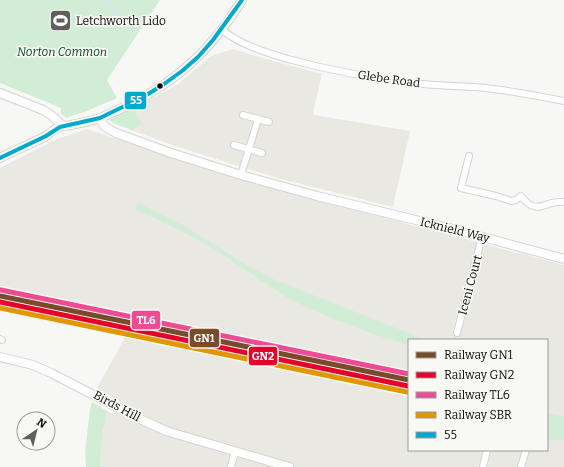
<svg xmlns="http://www.w3.org/2000/svg" width="564" height="467" viewBox="0 0 564 467" font-family="Bitter,serif">
  <style>
    .built { fill: #e9e8e2 }
    .green { fill: #d2edd5 }
    .lines { fill: none; stroke-linecap: round; stroke-linejoin: round }
    .stream { stroke: #d5e6fc; stroke-width: 2 }
    .minor-casing { stroke: #d5d4d3; stroke-width: 8 }
    .tertiary-casing { stroke: #d5d4d3; stroke-width: 10 }
    .minor { stroke: #fefefe; stroke-width: 6 }
    .tertiary { stroke: #fefefe; stroke-width: 8 }
    .bus-1-casing { stroke: #f8f8f5; stroke-width: 7 }
    .bus-1 { stroke: #00a9ce; stroke-width: 4 }
    .rail-1-casing { stroke: #f8f8f5; stroke-width: 8 }
    .rail-2-casing { stroke: #f8f8f5; stroke-width: 8 }
    .rail-3-casing { stroke: #f8f8f5; stroke-width: 8 }
    .rail-4-casing { stroke: #f8f8f5; stroke-width: 8 }
    .rail-1 { stroke: #7a4b2a; stroke-width: 5 }
    .rail-2 { stroke: #e4002b; stroke-width: 5 }
    .rail-3 { stroke: #ee4b95; stroke-width: 5 }
    .rail-4 { stroke: #e09701; stroke-width: 5 }
    .bus-dot { fill: #0e0d0d; stroke: #f8f8f5; stroke-width: 1.5 }
    .labels { text-anchor: middle; stroke-width: 3.5; stroke-linejoin: round; paint-order: stroke }
    .poi-label { font-size: 12px; fill: #0e0d0d; stroke: #f8f8f5; text-anchor: start }
    .park-label { font-size: 12px; font-style: italic; fill: #06481d; stroke: #f8f8f5 }
    .street-label { font-size: 12px; fill: #0e0d0d; stroke: #f8f8f5 }
    .line-badge { stroke: #f8f8f5; stroke-width: 1.5 }
    .badge-label { font-size: 11px; text-anchor: middle; font-weight: bold; fill: #fff }
  </style>
  <rect width="100%" height="100%" fill="#f7f7f6"/>
  <path class="built" d="M233,49L266,59L322,74L314,108V115L410,131L393,207L281,179L178,147L134,131L141,121L134,108L177,85L211,56Z
    M87,129L208,169L389,219L564,265V416L547,413V340H409V450H547V440H564V467H100L102,438L107,411L112,414L119,401L97,388L127,334L140,328L0,300V168L57,139Z"/>
  <path class="green" d="M0,0H160L107,80L117,98L87,111L66,118L61,114V108L0,83Z
    M134,108L141,121V123L134,131L113,123L110,120L111,117Z
    M138,203L184,226L250,267L273,279L426,340H409V345L391,339L385,338L333,319L289,299L211,247L181,231L135,209Z
    M92,402L107,411L102,438L100,467H86L85,453L90,409Z
    M547,413L564,416V440H547Z"/>
  <g class="lines">
    <path class="stream" d="M104,0L117,14"/>
    <defs>
      <path id="minor" d="M222,30C241,45 265,52 288,59C332,71 377,79 422,84C444,86 465,86 486,88C512,91 538,96 564,101
        M243,115L269,122
        M234,145L262,153
        M469,156L461,188L496,196L511,201L516,200L521,196C537,218 547,199 564,202
        M241,175L258,119
        M457,333L482,237
        M0,339L2,340
        M231,467L235,451
        M483,467L487,450
        M521,467L526,450"/>
      <path id="tertiary" d="M0,93L43,110L51,115L62,125
        M100,118L104,126L116,133L171,153L241,175L317,196L457,230L564,259
        M0,158C15,150 31,144 46,136C51,133 56,127 62,126C64,125 68,126 71,125C80,123 91,121 100,118C166,90 204,61 242,0
        M0,357L33,365L51,373L138,418L166,431L289,467"/>
    </defs>
    <use href="#minor" class="minor-casing"/>
    <use href="#tertiary" class="tertiary-casing"/>
    <use href="#minor" class="minor"/>
    <use href="#tertiary" class="tertiary"/>
    <defs>
      <path id="bus-1" d="M0,158L46,136L60,127L100,118L145,96L164,84L182,71L198,57L213,40L242,0"/>
    </defs>
    <use href="#bus-1" class="bus-1-casing"/>
    <use href="#bus-1" class="bus-1"/>
    <defs>
      <path id="rail-1" d="M0,296L409,380"/>
      <path id="rail-2" d="M0,302L408,386"/>
      <path id="rail-3" d="M1,290L409,374"/>
      <path id="rail-4" d="M0,308L407,392"/>
    </defs>
    <use href="#rail-1" class="rail-1-casing"/>
    <use href="#rail-2" class="rail-2-casing"/>
    <use href="#rail-3" class="rail-3-casing"/>
    <use href="#rail-4" class="rail-4-casing"/>
    <use href="#rail-1" class="rail-1"/>
    <use href="#rail-2" class="rail-2"/>
    <use href="#rail-3" class="rail-3"/>
    <use href="#rail-4" class="rail-4"/>
  </g>
  <defs>
    <symbol id="stadium-square" viewBox="-11 -11 22 22"><rect x="-9" y="-9" width="18" height="18" rx="4" fill="#605f5f" stroke="#f8f8f5"/><path d="M0-5a6.5 5 0 1 0 0 10a6.5 5 0 1 0 0-10ZM-3.5-1.8h7v3.6h-7Z" fill="#fff"/></symbol>
  </defs>
  <g fill-rule="evenodd">
    <use href="#stadium-square" x="48" y="8" width="25" height="25"/>
  </g>
  <circle class="bus-dot" cx="160" cy="86" r="3.5"/>
  <g class="labels">
    <g class="poi-label">
      <text x="76" y="25">Letchworth Lido</text>
    </g>
    <g class="park-label">
      <text x="62" y="56">Norton Common</text>
    </g>
    <g class="street-label">
      <text transform="translate(389 79) rotate(8)" y="4">Glebe Road</text>
      <text transform="translate(455 230) rotate(14)" y="4">Icknield Way</text>
      <text transform="translate(470 285) rotate(-75)" y="4">Iceni Court</text>
      <text transform="translate(117 406) rotate(28)" y="4">Birds Hill</text>
    </g>
  </g>
  <g class="line-badge">
    <rect x="124" y="91" width="23" height="19" rx="4" fill="#00a9ce"/>
    <rect x="131" y="310" width="30" height="20" rx="4" fill="#ee4b95"/>
    <rect x="189" y="328" width="31" height="20" rx="4" fill="#7a4b2a"/>
    <rect x="248" y="346" width="30" height="20" rx="4" fill="#e4002b"/>
  </g>
  <g class="badge-label">
    <text x="136" y="104">55</text>
    <text x="146" y="324">TL6</text>
    <text x="204" y="342">GN1</text>
    <text x="263" y="360">GN2</text>
  </g>
  <rect x="408" y="339" width="140" height="112" fill="#f8f8f5" stroke="#9a9a98"/>
  <rect x="416" y="352" width="20" height="6" fill="#7a4b2a" stroke="#9a9a98"/>
  <text x="444" y="359" font-size="12" fill="#0e0d0d">Railway GN1</text>
  <rect x="416" y="372" width="20" height="6" fill="#e4002b" stroke="#9a9a98"/>
  <text x="444" y="379" font-size="12" fill="#0e0d0d">Railway GN2</text>
  <rect x="416" y="392" width="20" height="6" fill="#ee4b95" stroke="#9a9a98"/>
  <text x="444" y="399" font-size="12" fill="#0e0d0d">Railway TL6</text>
  <rect x="416" y="412" width="20" height="6" fill="#e09701" stroke="#9a9a98"/>
  <text x="444" y="419" font-size="12" fill="#0e0d0d">Railway SBR</text>
  <rect x="416" y="432" width="20" height="6" fill="#00a9ce" stroke="#9a9a98"/>
  <text x="444" y="439" font-size="12" fill="#0e0d0d">55</text>
  <g transform="translate(36 431) rotate(35)"><circle r="19" fill="#f8f8f5" stroke="#9a9a98"/>
  <path d="M0-3L7 15L0 10L-7 15Z" fill="#605f5f"/>
  <text y="-6" font-size="11" font-weight="bold" text-anchor="middle" fill="#0e0d0d">N</text>
  </g>
</svg>
